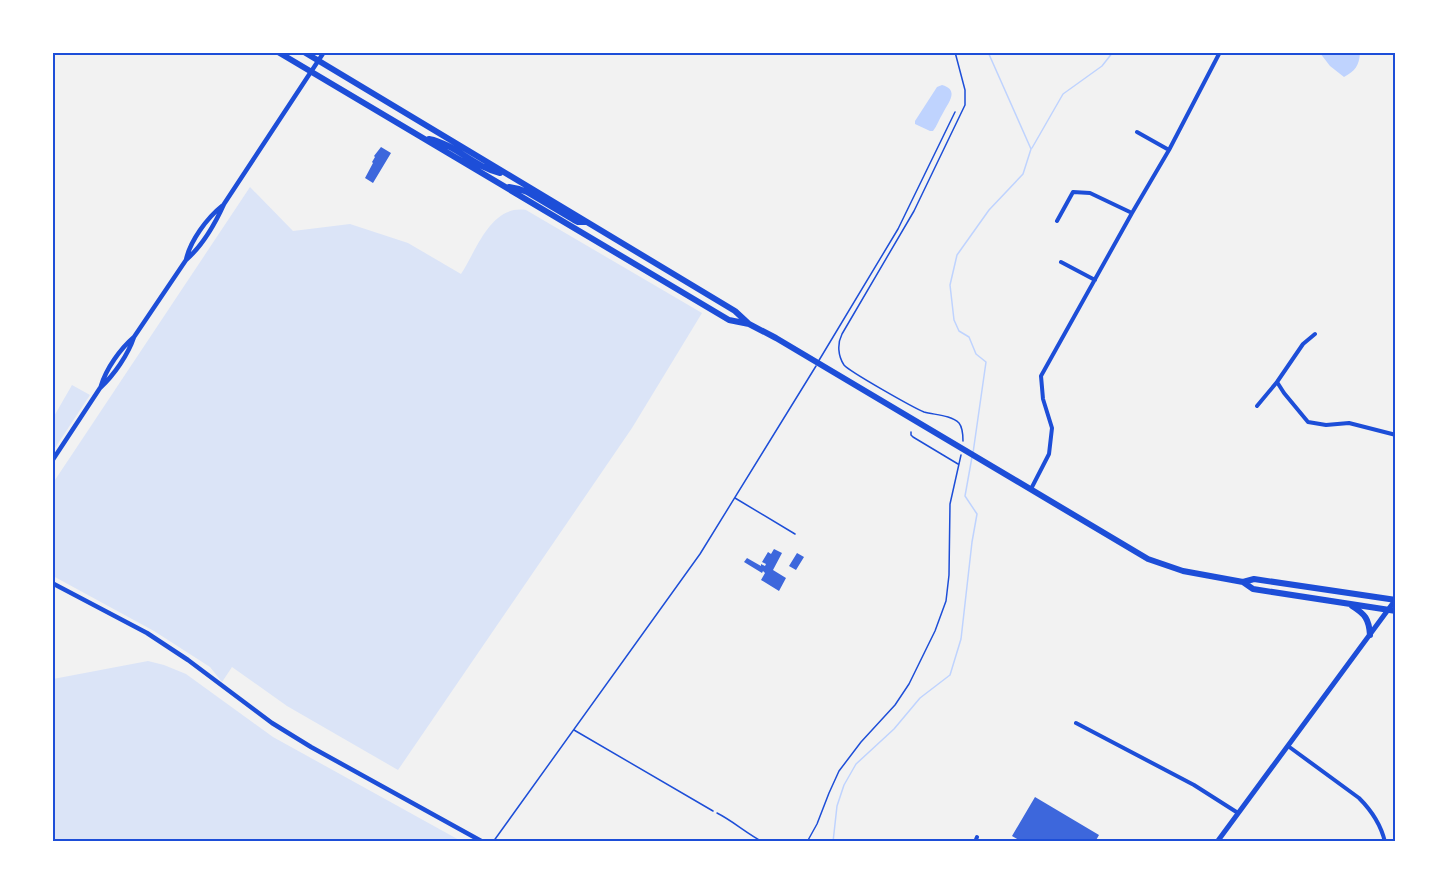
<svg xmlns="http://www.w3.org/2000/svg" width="1448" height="894" viewBox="0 0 1448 894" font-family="Roboto,sans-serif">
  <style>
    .green { fill: #dbe4f7 }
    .water { fill: #bfd3fe }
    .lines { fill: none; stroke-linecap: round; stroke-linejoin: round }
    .stream { stroke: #bfd3fe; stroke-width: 1.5 }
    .building { fill: #3d67dc }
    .path { stroke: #1d4ed8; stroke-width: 1.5 }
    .service { stroke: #1d4ed8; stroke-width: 1.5 }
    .minor { stroke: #1d4ed8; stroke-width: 4 }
    .tertiary { stroke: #1d4ed8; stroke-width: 4.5 }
    .secondary { stroke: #1d4ed8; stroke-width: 5 }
    .primary { stroke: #1d4ed8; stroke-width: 6 }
    .neatline { fill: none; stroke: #1d4ed8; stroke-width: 2 }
  </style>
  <rect width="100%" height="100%" fill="#f2f2f2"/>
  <path class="green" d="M250,187L293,231L350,224L408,243L461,274C477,250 490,205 526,210L702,313L632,428L398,770L287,706L232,667L222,682L210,667L154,631L53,576V483Z
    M72,385L90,395L53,451V418Z
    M148,661L164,665L186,674L273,737L461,841H53V679Z"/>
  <path class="water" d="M1320,53H1360C1359,66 1355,71 1344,77L1330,66Z
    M942,85C960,90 948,103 943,113C939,119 937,126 933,131H930L915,124V121L937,87Z"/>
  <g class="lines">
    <path class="stream" d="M1032,148L1063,94L1102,66L1113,52
      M973,453L986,362L976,354L969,337L959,331L954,320L950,285L957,255L989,210L1023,174L1031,149L988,52
      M833,842L837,806L844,785L856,764L894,729L920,698L950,675L961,639L972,542L977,514L965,496L972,457"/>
  </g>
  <path class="building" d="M381,147L391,153L373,183L365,178L373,163L372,162L375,157L374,156Z
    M774,549L782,553L773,570L786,578L779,591L761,580L765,573L763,571L762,573L744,562L747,558L761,566V564L765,566L766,564L762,562L768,552L771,554Z
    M797,553L804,557L796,570L789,566Z
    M1035,797L1099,835L1095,842H1022L1012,836Z"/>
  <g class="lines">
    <path class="path" d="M955,52L965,90V105L914,211L842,334C837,344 838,356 844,365C850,372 914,408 924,412C935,415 951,415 959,423C963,428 963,435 963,441
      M911,432V435L913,437L958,464
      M717,813C733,821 746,833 763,842
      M807,842L817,824L829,793L839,771L861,742L895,705L909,684L935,631L946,601L949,575L950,504L961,455"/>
    <path class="service" d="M818,362L898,229L955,112
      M735,498L795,534
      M574,730L713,811
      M493,842L700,554L816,366"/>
    <path class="minor" d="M1137,132L1169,150
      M1057,221L1073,192L1090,193L1132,213
      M1061,262L1095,280
      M1277,382L1284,393L1308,422L1326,425L1349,423L1396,435
      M1257,406L1277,382L1303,344L1315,334
      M1031,489L1049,454L1052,428L1043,399L1041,376L1132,213L1169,150L1220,52
      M1076,723L1194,785L1238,813
      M1288,746L1359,798C1371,810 1381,825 1385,842
      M975,842L977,837"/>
    <path class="tertiary" d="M186,260C190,241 207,218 222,206
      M101,386C106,369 120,349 134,337
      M52,461L100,388C114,375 128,355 134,337L186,260C202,246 215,224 224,204L324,52
      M52,583L147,633L188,660L272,723L311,747L483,842"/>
    <path class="secondary" d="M1217,842L1396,599"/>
    <path class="primary" d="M278,52L729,320L749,324
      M304,52L735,311L749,324L776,338L1148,559L1183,571L1243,582L1253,589L1396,611
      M429,139C455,144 474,167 500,173
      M509,187L519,189L527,192L574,220L578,222H586
      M1243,582L1254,579L1396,600
      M1352,606C1365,614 1369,619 1370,635"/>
  </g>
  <rect width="1448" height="894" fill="none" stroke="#ffffff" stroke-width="108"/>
  <rect x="54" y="54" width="1340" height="786" class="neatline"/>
</svg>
